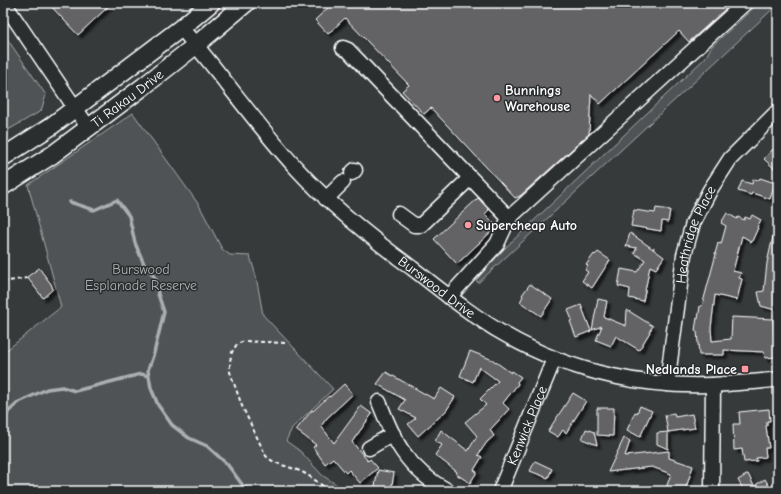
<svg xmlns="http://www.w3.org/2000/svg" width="781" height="494" viewBox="0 0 781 494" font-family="'Comic Neue',sans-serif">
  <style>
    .green { fill: #505354; stroke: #a8a9aa }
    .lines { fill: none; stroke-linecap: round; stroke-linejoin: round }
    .stream { stroke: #adaeaf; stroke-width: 3.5 }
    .building { fill: #636465; stroke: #fff; filter: url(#shadow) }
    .minor-casing { stroke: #fff; stroke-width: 17 }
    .major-casing { stroke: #fff; stroke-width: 20 }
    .path { stroke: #fff; stroke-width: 2; stroke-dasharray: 4 3; stroke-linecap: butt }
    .minor { stroke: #2a2d2e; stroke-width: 14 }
    .major { stroke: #2a2d2e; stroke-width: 17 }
    .poi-dot { fill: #ff9aa2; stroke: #2a2d2e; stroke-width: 1.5 }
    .labels { text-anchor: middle; stroke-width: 3; stroke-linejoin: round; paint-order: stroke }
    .poi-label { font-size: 14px; font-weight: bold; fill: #fff; stroke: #2a2d2e; text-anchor: start }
    .street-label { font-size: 14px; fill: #fff; stroke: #2a2d2e }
    .park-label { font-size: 14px; fill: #b0b2b2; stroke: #2a2d2e }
  </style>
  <defs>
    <filter id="shadow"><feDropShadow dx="3.5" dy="3.5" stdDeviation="1" flood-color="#0009"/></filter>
  </defs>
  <rect width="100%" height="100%" fill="#373a3b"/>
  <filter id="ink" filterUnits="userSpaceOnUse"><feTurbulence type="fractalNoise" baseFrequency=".025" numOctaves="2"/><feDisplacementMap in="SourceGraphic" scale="8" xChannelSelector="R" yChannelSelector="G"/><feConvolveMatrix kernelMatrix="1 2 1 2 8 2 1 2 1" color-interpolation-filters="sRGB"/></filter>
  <g filter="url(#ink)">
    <path class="green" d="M759,3H778V4L478,283L476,280L504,249L705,58L712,46Z
      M3,33L46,95L41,111L3,133Z
      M133,113L199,205L222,249L230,255L250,256L256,276L263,315L333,389L292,428L286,441L300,451L322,475L346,491H3V353L61,307L28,185Z"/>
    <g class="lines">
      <path class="stream" d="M70,202L94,210L117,200L129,216L135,243L144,264L156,279L158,294L164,312L154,353L148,370L151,388L158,405L172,425L189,438L207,446L227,464L244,487L251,491
        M3,426L8,412L19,402L47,389L62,387L75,391L141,374L149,376
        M3,485L5,491"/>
    </g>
    <path class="building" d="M48,3H112L78,35Z
      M333,3H732L689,42L679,31L600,104L591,94L589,134L520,196L515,198L431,108L424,114L402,91L409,85L345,18L328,34L315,20Z
      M773,149L778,154V172L764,159Z
      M760,178L775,183L770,199L752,193L751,195L738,191L742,181L752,184L753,179L759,180Z
      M478,198L489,210L485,214L496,225L495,228L457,264L434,239Z
      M656,208L670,210L668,222L662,221L661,231L631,226L634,210L655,213Z
      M727,213L737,219L738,217L744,220L745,217L750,219L752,215L761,220L757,227L758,228L752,241L750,242L749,240L742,236L733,271L741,273L739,278L742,279L737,300L715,295L711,328L712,341L731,339L732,317L773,319L776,357L765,358L764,352L724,350V355H699L697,331L695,330L697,318L698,319L700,306H702L716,254H715L718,243L721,244L726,226L721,223Z
      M774,232L778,233V288L775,310L761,306L758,292L764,291L767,263Z
      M630,233L653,249L654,247L653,249L664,257L656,269L650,266L643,301L629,298L630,289L618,286L621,269L637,272L645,260L634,253L637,248L626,246Z
      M598,252L610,260L592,288L582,281L588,272L585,270L588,266L586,265L594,254L595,255Z
      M39,268L51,284L53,289L43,298L27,277Z
      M530,284L552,299L541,316L520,302L523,296L522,295Z
      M598,299L607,301L604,317L626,326L627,310L653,326L649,332H650L639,350L616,336L611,346L596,340L602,326L592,330Z
      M581,305L591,331L576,337L570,321L572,320L568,310Z
      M470,351L493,360L511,373L512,371L521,377L517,382L518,384L503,403L509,409L490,430L494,436L487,442L478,455L482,457L474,470L477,472L470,483L456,474L457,472L435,455L442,445L435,441L441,430L468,451L477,436L465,422L486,405L480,399L498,381L479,367L473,382L460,376Z
      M386,372L434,399L441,388L455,397L446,411L418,436L408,424L416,418L399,409L405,400L377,384Z
      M344,384L353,394L327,418L321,426L334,443L361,406L372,414L352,442L368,461L370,459L378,468L360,483L349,470L346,473L333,458L325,464L313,447L316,445L296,430L312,410L313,411L329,396L330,397Z
      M573,393L586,401L566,433L563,430L558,437L548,431Z
      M640,406L652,411L640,437L627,430L635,412L637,413Z
      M597,408H614L613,436L597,435Z
      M769,409L770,421H767V426H766L769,448H765L766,457L756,458L757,461L744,462L742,449L734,450L733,424H740L739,412Z
      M674,413L675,417L692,414L695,428L668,432L665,415Z
      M586,429L594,432L597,445L582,439Z
      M668,432V449L657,444V433Z
      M624,438L630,441L625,456L669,451V458L693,466L685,491H665L671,474L652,467L608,472Z
      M535,461L552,469L548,478L530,471Z
      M378,470L394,473L391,491H374Z
      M748,474L754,486L765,479L772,491H744L738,480Z"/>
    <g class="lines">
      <defs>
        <g id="minor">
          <path d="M4,3L88,127"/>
          <path id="s1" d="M181,28C222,74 256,125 298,170C332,207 371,238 412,268C442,291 471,315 504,334C571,373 650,390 727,384C744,382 762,382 778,379"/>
          <path d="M343,48L348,50L509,218L497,244L449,297"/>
          <path d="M352,173L355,170"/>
          <path d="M326,199L343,182"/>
          <path d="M399,214L414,225H421L470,178"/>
          <path d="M509,218L745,3"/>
          <path id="s2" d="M667,384L684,255L693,223L710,190L730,159L778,111"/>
          <path d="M379,402C386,419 392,437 403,452C414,468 431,482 448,491"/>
          <path d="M369,448L393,434"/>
          <path id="s3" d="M500,491L554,359"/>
          <path d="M712,491L713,385"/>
        </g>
        <g id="major">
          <path d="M3,157L50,127L181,28L211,3"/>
          <path id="s4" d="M3,186L52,155L144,86L196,45L246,3"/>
        </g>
      </defs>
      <use href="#minor" class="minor-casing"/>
      <use href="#major" class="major-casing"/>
      <path class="path" d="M3,282L27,278
        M285,343L244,341L237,344L232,352L230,361V372L242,406L266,456C276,466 291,466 304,473C313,478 321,485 330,491"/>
      <use href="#minor" class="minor"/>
      <use href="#major" class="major"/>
    </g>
  </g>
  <g class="poi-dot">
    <circle cx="497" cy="98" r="4"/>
    <circle cx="468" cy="225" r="4"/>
    <rect x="741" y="365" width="8" height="8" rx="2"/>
  </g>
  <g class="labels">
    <g class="poi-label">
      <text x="505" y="95">Bunnings<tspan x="505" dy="16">Warehouse</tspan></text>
      <text x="476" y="230">Supercheap Auto</text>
      <text x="737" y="374" text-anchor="end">Nedlands Place</text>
    </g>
    <g class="street-label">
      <text dy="5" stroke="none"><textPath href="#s4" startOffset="152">Ti Rakau Drive</textPath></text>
      <text dy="5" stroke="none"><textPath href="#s2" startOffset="153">Heathridge Place</textPath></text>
      <text dy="5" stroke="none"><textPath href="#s1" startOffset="366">Burswood Drive</textPath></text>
      <text dy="5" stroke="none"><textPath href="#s3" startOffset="71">Kenwick Place</textPath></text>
    </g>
    <g class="park-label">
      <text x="141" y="274">Burswood<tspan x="141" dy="16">Esplanade Reserve</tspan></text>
    </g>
  </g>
  <rect width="781" height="494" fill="none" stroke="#2a2d2e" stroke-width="16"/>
  <rect x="8" y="8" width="765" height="478" fill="none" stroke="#fff" stroke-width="1.5" filter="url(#ink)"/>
</svg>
